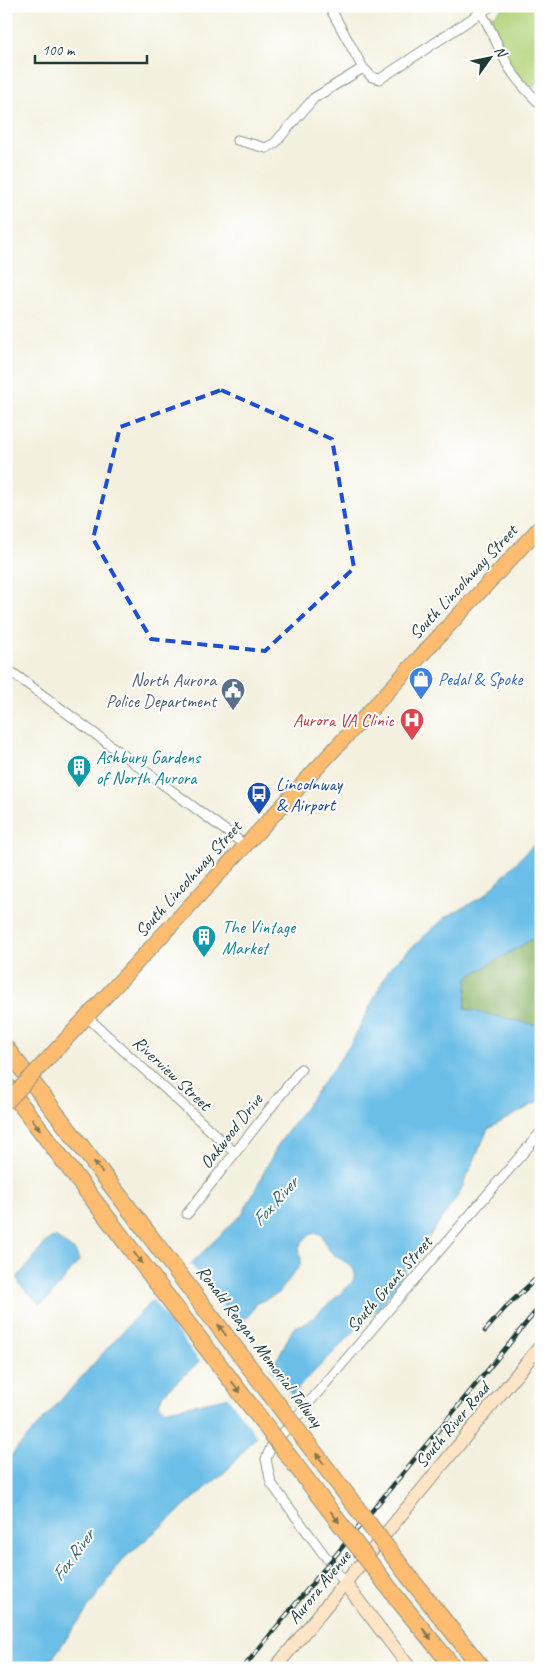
<svg xmlns="http://www.w3.org/2000/svg" width="547" height="1674" viewBox="0 0 547 1674" font-family="Caveat,sans-serif">
  <style>
    .green { fill: #b3d37a; stroke: #698857 }
    .forest { fill: #8eb56a; stroke: #56794f }
    .water { fill: #6bbee7; stroke: #457e8e; fill-rule: evenodd }
    .pier { fill: #f4f0df }
    .lines { fill: none; stroke-linecap: round; stroke-linejoin: round }
    .street-casing { stroke: #8a968a; stroke-width: 11 }
    .secondary-casing { stroke: #8a968a; stroke-width: 14 }
    .primary-casing { stroke: #8a968a; stroke-width: 16 }
    .highway-casing { stroke: #8a968a; stroke-width: 18 }
    .street { stroke: #fff; stroke-width: 9 }
    .secondary { stroke: #ffe4c6; stroke-width: 12 }
    .primary { stroke: #febc71; stroke-width: 14 }
    .highway { stroke: #febc71; stroke-width: 16 }
    .rail-casing { stroke: #1f3d34; stroke-width: 4.5 }
    .rail { stroke: #fff; stroke-width: 2.5; stroke-dasharray: 8; stroke-linecap: butt }
    .primary-bridge-casing { stroke: #8a968a; stroke-width: 16; stroke-linecap: butt }
    .highway-bridge-casing { stroke: #8a968a; stroke-width: 18; stroke-linecap: butt }
    .primary-bridge { stroke: #febc71; stroke-width: 14 }
    .highway-bridge { stroke: #febc71; stroke-width: 16 }
    .oneway { fill: #83764f }
    .marked { fill: none; stroke: #1d4ed8; stroke-width: 4; stroke-dasharray: 10 6; stroke-linejoin: round }
    .labels { text-anchor: middle; stroke-width: 4; stroke-linejoin: round; paint-order: stroke }
    .street-label { font-size: 18px; fill: #1f3d34; stroke: #fff }
    .shop-label { font-size: 18px; fill: #366cbe; stroke: #fff; text-anchor: start }
    .service-label { font-size: 18px; fill: #4e5e75; stroke: #fff; text-anchor: end }
    .health-label { font-size: 18px; fill: #be3a42; stroke: #fff; text-anchor: end }
    .culture-label { font-size: 18px; fill: #0d838f; stroke: #fff; text-anchor: start }
    .transit-label { font-size: 18px; fill: #164399; stroke: #fff; text-anchor: start }
    .water-label { font-size: 19px; font-style: italic; fill: #36646a; stroke: #fff }
  </style>
  <rect width="100%" height="100%" fill="#fff"/>
  <filter id="ink" filterUnits="userSpaceOnUse"><feTurbulence type="fractalNoise" baseFrequency=".02" numOctaves="2"/><feDisplacementMap in="SourceGraphic" scale="10" xChannelSelector="R" yChannelSelector="G"/><feConvolveMatrix kernelMatrix="1 2 1 2 8 2 1 2 1" color-interpolation-filters="sRGB"/></filter>
  <filter id="wash" filterUnits="userSpaceOnUse"><feTurbulence type="fractalNoise" baseFrequency=".0096" numOctaves="4" result="noise"/><feDisplacementMap in="SourceGraphic" scale="20" xChannelSelector="R" yChannelSelector="G"/><feGaussianBlur stdDeviation="1.12" result="paint"/><feColorMatrix in="noise" values="0 0 0 0 0 0 0 0 0 0 0 0 0 0 0 0 0 1.4 0 .05"/><feComposite in="paint" operator="in"/></filter>
  <g filter="url(#wash)">
    <rect width="100%" height="100%" fill="#f4f0df"/>
    <path class="green" d="M504,6H541V79L530,91L511,66L489,16L495,15Z"/>
    <path class="forest" d="M541,934V1026L465,1010L467,977Z"/>
    <path class="water" d="M541,837V934L468,977L465,1009L541,1026V1100L488,1129L459,1194L383,1303L302,1384L227,1470L122,1560L54,1656L36,1668H6V1461L132,1321L243,1213L278,1145L351,1044L390,967L446,917L484,896ZM316,1233L321,1234C325,1239 326,1247 331,1252C341,1262 365,1266 350,1285L307,1323L297,1326L293,1329L274,1365L268,1373L246,1388L226,1398L168,1410L164,1409L159,1404L163,1394L188,1372L250,1314L257,1303L279,1293L300,1265L301,1259L299,1248C303,1240 307,1235 316,1233Z
      M55,1237L76,1252L79,1261L47,1300L39,1304L20,1285L18,1277L48,1240Z"/>
    <path class="pier" d="M189,1262L239,1328L201,1363L152,1299Z
      M269,1367L293,1398L258,1438L226,1395L245,1386Z"/>
  </g>
  <g filter="url(#ink)">
    <g class="lines">
      <defs>
        <path id="street" d="M329,6L363,68L372,77L380,79L491,6
          M477,6C491,26 498,49 510,69C518,82 530,94 541,105
          M237,140L266,148L275,143L314,98L363,68
          M6,668L245,845
          M87,1017L234,1152
          M187,1214L301,1069
          M345,1583L271,1483L266,1459L271,1447L541,1132"/>
        <path id="secondary" d="M345,1583L410,1668
          M275,1668L541,1345"/>
        <path id="primary" d="M56,1050L541,526"/>
        <path id="highway" d="M6,1048L127,1206
          M6,1085L108,1219
          M413,1582L482,1668
          M399,1601L454,1668"/>
      </defs>
      <use href="#street" class="street-casing"/>
      <use href="#secondary" class="secondary-casing"/>
      <use href="#primary" class="primary-casing"/>
      <use href="#highway" class="highway-casing"/>
      <use href="#street" class="street"/>
      <use href="#secondary" class="secondary"/>
      <use href="#primary" class="primary"/>
      <use href="#highway" class="highway"/>
      <defs>
        <path id="rail" d="M485,1331L505,1308L541,1274
          M243,1668L541,1305"/>
      </defs>
      <use href="#rail" class="rail-casing"/>
      <use href="#rail" class="rail"/>
      <defs>
        <path id="primary-bridge" d="M6,1103L56,1050"/>
        <path id="highway-bridge" d="M127,1206L413,1582
          M108,1219L399,1601"/>
      </defs>
      <use href="#primary-bridge" class="primary-bridge-casing"/>
      <use href="#highway-bridge" class="highway-bridge-casing"/>
      <use href="#primary-bridge" class="primary-bridge"/>
      <use href="#highway-bridge" class="highway-bridge"/>
    </g>
    <defs><path id="oneway-solid" d="M-6-.8H1V-3.2L6.5 0L1 3.2V.8H-6Z" transform="scale(1.25)"/></defs>
    <g class="oneway">
      <use href="#oneway-solid" transform="translate(36 1124) rotate(53)"/>
      <use href="#oneway-solid" transform="translate(98 1167) rotate(-127)"/>
      <use href="#oneway-solid" transform="translate(138 1258) rotate(53)"/>
      <use href="#oneway-solid" transform="translate(222 1330) rotate(-127)"/>
      <use href="#oneway-solid" transform="translate(236 1387) rotate(53)"/>
      <use href="#oneway-solid" transform="translate(320 1459) rotate(-127)"/>
      <use href="#oneway-solid" transform="translate(335 1517) rotate(53)"/>
      <use href="#oneway-solid" transform="translate(427 1634) rotate(51)"/>
    </g>
  </g>
  <path class="marked" d="M221,390L332,439L354,568L265,651L151,639L93,539L120,427Z"/>
  <defs>
    <symbol id="shop-pin" viewBox="-11 -11 22 30"><path d="M0 17L-7.5 6A9.5 9.5 0 1 1 7.5 6Z" fill="#3f7fe0" stroke="#fff"/><path d="M-5-2.5h2.3a2.7 3.5 0 0 1 5.4 0H5L5.5 6h-11ZM-1.5-2.5h3a1.5 2.3 0 0 0-3 0Z" fill="#fff"/></symbol>
    <symbol id="civic-pin" viewBox="-11 -11 22 30"><path d="M0 17L-7.5 6A9.5 9.5 0 1 1 7.5 6Z" fill="#5c6f8a" stroke="#fff"/><path d="M-.6-6.5H3V-4.5H.6V-3L4-1V1h2V6H-6V1h2V-1L-.6-3ZM-1.2 2.5V6h2.4V2.5Z" fill="#fff"/></symbol>
    <symbol id="hospital-pin" viewBox="-11 -11 22 30"><path d="M0 17L-7.5 6A9.5 9.5 0 1 1 7.5 6Z" fill="#e0444e" stroke="#fff"/><path d="M-5-5h3v3.5h4V-5h3V5h-3V1.5h-4V5h-3Z" fill="#fff"/></symbol>
    <symbol id="building-pin" viewBox="-11 -11 22 30"><path d="M0 17L-7.5 6A9.5 9.5 0 1 1 7.5 6Z" fill="#0f9aa8" stroke="#fff"/><path d="M-4-6H4V6H1V3H-1V6H-4ZM-2.5-4.3h1.7v1.8h-1.7ZM.8-4.3h1.7v1.8H.8ZM-2.5-1h1.7V.8h-1.7ZM.8-1h1.7V.8H.8Z" fill="#fff"/></symbol>
    <symbol id="bus-pin" viewBox="-11 -11 22 30"><path d="M0 17L-7.5 6A9.5 9.5 0 1 1 7.5 6Z" fill="#1a4fb4" stroke="#fff"/><path d="M-5-6H5V4H4V6H2V4H-2V6H-4V4H-5ZM-3.5-4V0h7V-4ZM-3.5 1.2v1.5H-2V1.2ZM2 1.2v1.5H3.5V1.2Z" fill="#fff"/></symbol>
  </defs>
  <g fill-rule="evenodd">
    <use href="#shop-pin" x="407" y="665" width="28" height="38"/>
    <use href="#civic-pin" x="219" y="676" width="28" height="38"/>
    <use href="#hospital-pin" x="398" y="706" width="28" height="38"/>
    <use href="#building-pin" x="65" y="753" width="28" height="38"/>
    <use href="#bus-pin" x="245" y="780" width="28" height="38"/>
    <use href="#building-pin" x="190" y="923" width="28" height="38"/>
  </g>
  <g class="labels">
    <g class="street-label">
      <text transform="translate(463 582) rotate(-47)" y="6">South Lincolnway Street</text>
      <text transform="translate(188 879) rotate(-48)" y="6">South Lincolnway Street</text>
      <text transform="translate(172 1073) rotate(43)" y="6">Riverview Street</text>
      <text transform="translate(231 1131) rotate(-52)" y="6">Oakwood Drive</text>
      <text transform="translate(389 1284) rotate(-49)" y="6">South Grant Street</text>
      <text transform="translate(260 1346) rotate(53)" y="6">Ronald Reagan Memorial Tollway</text>
      <text transform="translate(452 1425) rotate(-50)" y="6">South River Road</text>
      <text transform="translate(319 1587) rotate(-51)" y="6">Aurora Avenue</text>
    </g>
    <g class="shop-label">
      <text x="438" y="685">Pedal &amp; Spoke</text>
    </g>
    <g class="service-label">
      <text x="216" y="686">North Aurora<tspan x="216" dy="21">Police Department</tspan></text>
    </g>
    <g class="health-label">
      <text x="394" y="726">Aurora VA Clinic</text>
    </g>
    <g class="culture-label">
      <text x="96" y="763">Ashbury Gardens<tspan x="96" dy="21">of North Aurora</tspan></text>
      <text x="222" y="933">The Vintage<tspan x="222" dy="21">Market</tspan></text>
    </g>
    <g class="transit-label">
      <text x="276" y="790">Lincolnway<tspan x="276" dy="21">&amp; Airport</tspan></text>
    </g>
    <g class="water-label">
      <text transform="translate(274 1201) rotate(-48)" y="7">Fox River</text>
      <text transform="translate(72 1555) rotate(-54)" y="7">Fox River</text>
    </g>
  </g>
  <rect width="547" height="1674" fill="none" stroke="#fff" stroke-width="25"/>
  <g transform="translate(490 58) rotate(57)" stroke="#ffffff" stroke-width="4" paint-order="stroke">
  <path d="M0-4L9 19L0 12L-9 19Z" fill="#1f3d34"/>
  <text y="-8" font-size="14" font-weight="bold" text-anchor="middle" fill="#1f3d34">N</text>
  </g>
  <path d="M35 55v8h112v-8" fill="none" stroke="#1f3d34" stroke-width="2.5"/>
  <text x="42" y="55" font-size="15" fill="#1f3d34" stroke="#ffffff" stroke-width="4" paint-order="stroke">100 m</text>
</svg>
